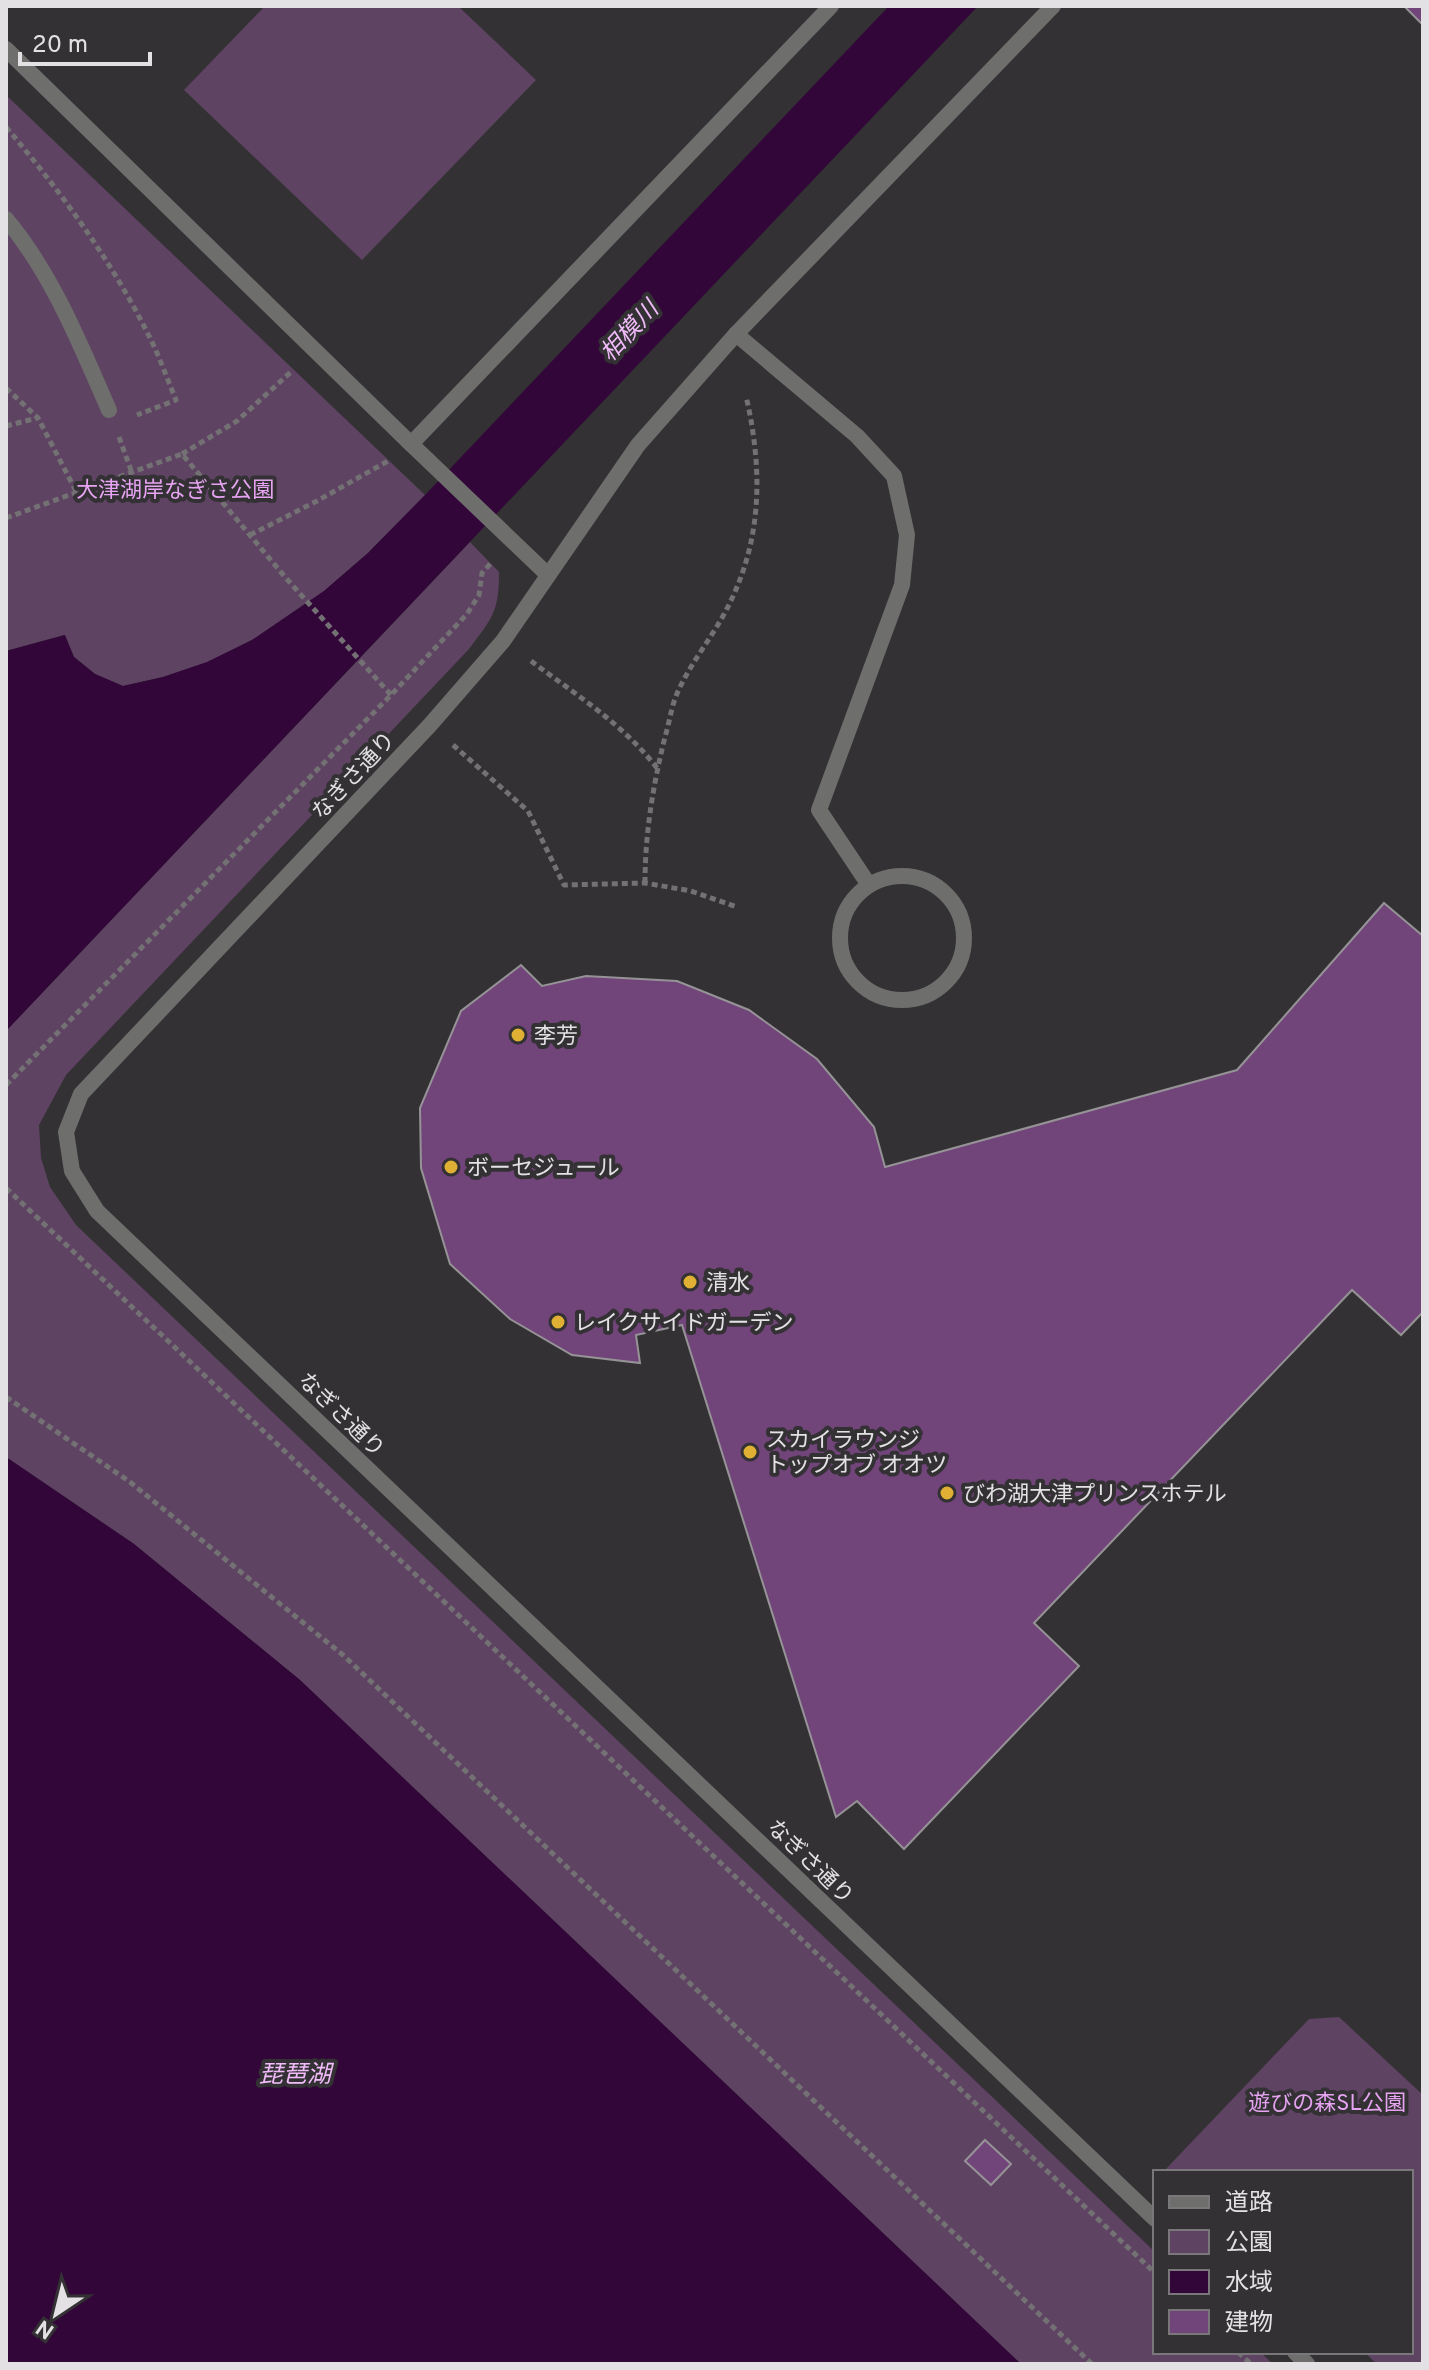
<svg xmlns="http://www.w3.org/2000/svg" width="1429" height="2370" viewBox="0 0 1429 2370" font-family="Overpass,'Noto Sans JP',sans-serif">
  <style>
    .green { fill: #5e4362 }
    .water { fill: #320639 }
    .building { fill: #72457a; stroke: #959396; stroke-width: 2 }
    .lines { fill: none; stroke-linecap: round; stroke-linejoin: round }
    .path { stroke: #737173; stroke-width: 5; stroke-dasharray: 6 4; stroke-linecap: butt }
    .service { stroke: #6e6e6c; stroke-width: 16 }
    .minor { stroke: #6e6e6c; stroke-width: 16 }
    .tertiary { stroke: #6e6e6c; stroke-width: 16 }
    .poi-dot { fill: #e0b034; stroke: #333134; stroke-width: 3 }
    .labels { text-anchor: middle; stroke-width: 8; stroke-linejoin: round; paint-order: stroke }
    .park-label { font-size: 22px; fill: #e6a3f1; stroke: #333134 }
    .street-label { font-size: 22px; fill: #e3e1e3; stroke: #333134 }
    .poi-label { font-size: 22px; fill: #e3e1e3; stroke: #333134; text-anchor: start }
    .water-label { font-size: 24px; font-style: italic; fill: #f1bbfa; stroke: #333134 }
  </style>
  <rect width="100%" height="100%" fill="#333134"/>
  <path class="green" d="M265,6H458L536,80L362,260L184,90Z
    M6,95L425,495L368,553L324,591L252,640L208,662L163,677L123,686L95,674L74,657L64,635L6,651Z
    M470,542L499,572C499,613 492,618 469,649L66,1075L39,1125L41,1158L50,1187L76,1225L1155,2252V2352H1260L1273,2364H1021L300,1680L134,1544L6,1457V1031Z
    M1339,2017L1423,2095V2364H1377L1364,2352H1411V2172H1163L1309,2019Z"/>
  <path class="water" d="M889,6H978L6,1031V651L65,635L74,657L95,674L123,686L163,677L207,662L252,640L324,591L368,553L425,495Z
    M6,1457L134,1544L300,1680L1021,2364H6Z"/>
  <path class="building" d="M1404,6H1423V25Z
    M1384,903L1423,936V1312L1401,1335L1352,1290L1034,1623L1079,1666L904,1849L857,1801L836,1817L682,1325L636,1335L640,1363L572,1355L510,1319L450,1264L421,1168L420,1108L461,1011L521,965L542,986L586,976L677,981L749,1010L817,1059L874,1127L885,1167L1237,1070Z
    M985,2140L1011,2164L991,2185L965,2161Z"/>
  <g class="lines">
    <path class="path" d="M6,127C62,193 114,264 152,342C161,361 168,381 176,400L137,415
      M6,388L38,418L77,493
      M6,426L37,418
      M119,437L132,473
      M182,454L237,421L293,370
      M6,518L182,454L285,577L391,695
      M250,535L317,501L388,461
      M531,661C575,694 623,724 657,768
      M453,745L528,811L564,885L645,883L691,891L737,907
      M645,883C645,834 653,785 665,737C669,724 671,709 676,696C688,667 708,643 723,616C762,546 764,474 746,396
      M6,1085L391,695L467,614L479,595L482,573L491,563
      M6,1188L1155,2273
      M6,1397L130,1482L343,1655L1092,2364
      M1238,2352L1251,2364"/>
    <path class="service" d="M6,219C53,275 80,344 109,410
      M736,334L857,436L894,476L907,535L902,585L819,810L869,885
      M840 938a62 62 0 1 1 124 0a62 62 0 1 1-124 0Z"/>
    <path class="minor" d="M548,575L411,444L831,6"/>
    <path class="tertiary" d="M1053,6L736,334L638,445L503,641L430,725L81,1094L66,1132L72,1171L97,1211L1155,2219
      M6,49L411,444
      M1295,2352L1307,2364"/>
  </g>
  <g class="poi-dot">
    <circle cx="518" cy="1035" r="8"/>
    <circle cx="451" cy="1167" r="8"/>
    <circle cx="690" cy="1282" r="8"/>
    <circle cx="558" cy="1322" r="8"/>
    <circle cx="750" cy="1452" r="8"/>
    <circle cx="947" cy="1493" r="8"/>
  </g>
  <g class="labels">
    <g class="park-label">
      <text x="175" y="497">大津湖岸なぎさ公園</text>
      <text x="1327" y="2110">遊びの森SL公園</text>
    </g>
    <g class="street-label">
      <text transform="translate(353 775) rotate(-47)" y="8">なぎさ通り</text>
      <text transform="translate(342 1414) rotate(44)" y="8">なぎさ通り</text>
      <text transform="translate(811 1861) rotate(44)" y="8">なぎさ通り</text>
    </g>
    <g class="poi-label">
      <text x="534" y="1043">李芳</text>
      <text x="467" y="1175">ボーセジュール</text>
      <text x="706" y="1290">清水</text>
      <text x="574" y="1330">レイクサイドガーデン</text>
      <text x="766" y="1447">スカイラウンジ<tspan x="766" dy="25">トップオブ オオツ</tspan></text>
      <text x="963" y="1501">びわ湖大津プリンスホテル</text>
    </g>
    <g class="water-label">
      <text transform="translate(629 331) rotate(-47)" y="8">相模川</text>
      <text x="295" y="2082">琵琶湖</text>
    </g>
  </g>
  <rect width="1429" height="2370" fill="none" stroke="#e3e1e3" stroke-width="16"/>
  <rect x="1153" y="2170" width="260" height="184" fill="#333134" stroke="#79777a" stroke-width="2"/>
  <rect x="1169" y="2196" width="40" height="12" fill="#6e6e6c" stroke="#79777a" stroke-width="2"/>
  <text x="1225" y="2210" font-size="24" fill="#e3e1e3">道路</text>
  <rect x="1169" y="2230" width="40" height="24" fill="#5e4362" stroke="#79777a" stroke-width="2"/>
  <text x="1225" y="2250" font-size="24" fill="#e3e1e3">公園</text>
  <rect x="1169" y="2270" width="40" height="24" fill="#320639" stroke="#79777a" stroke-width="2"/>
  <text x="1225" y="2290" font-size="24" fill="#e3e1e3">水域</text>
  <rect x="1169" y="2310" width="40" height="24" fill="#72457a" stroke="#79777a" stroke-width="2"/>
  <text x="1225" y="2330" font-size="24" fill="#e3e1e3">建物</text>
  <g transform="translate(56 2314) rotate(215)" stroke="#333134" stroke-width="6" paint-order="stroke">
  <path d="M0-6L14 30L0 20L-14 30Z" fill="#e3e1e3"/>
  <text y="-12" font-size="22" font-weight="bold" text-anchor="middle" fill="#e3e1e3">N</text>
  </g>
  <path d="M20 52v12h130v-12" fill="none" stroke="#e3e1e3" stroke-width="4"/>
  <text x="32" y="52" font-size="24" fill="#e3e1e3" stroke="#333134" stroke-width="6" paint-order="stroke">20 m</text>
</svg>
